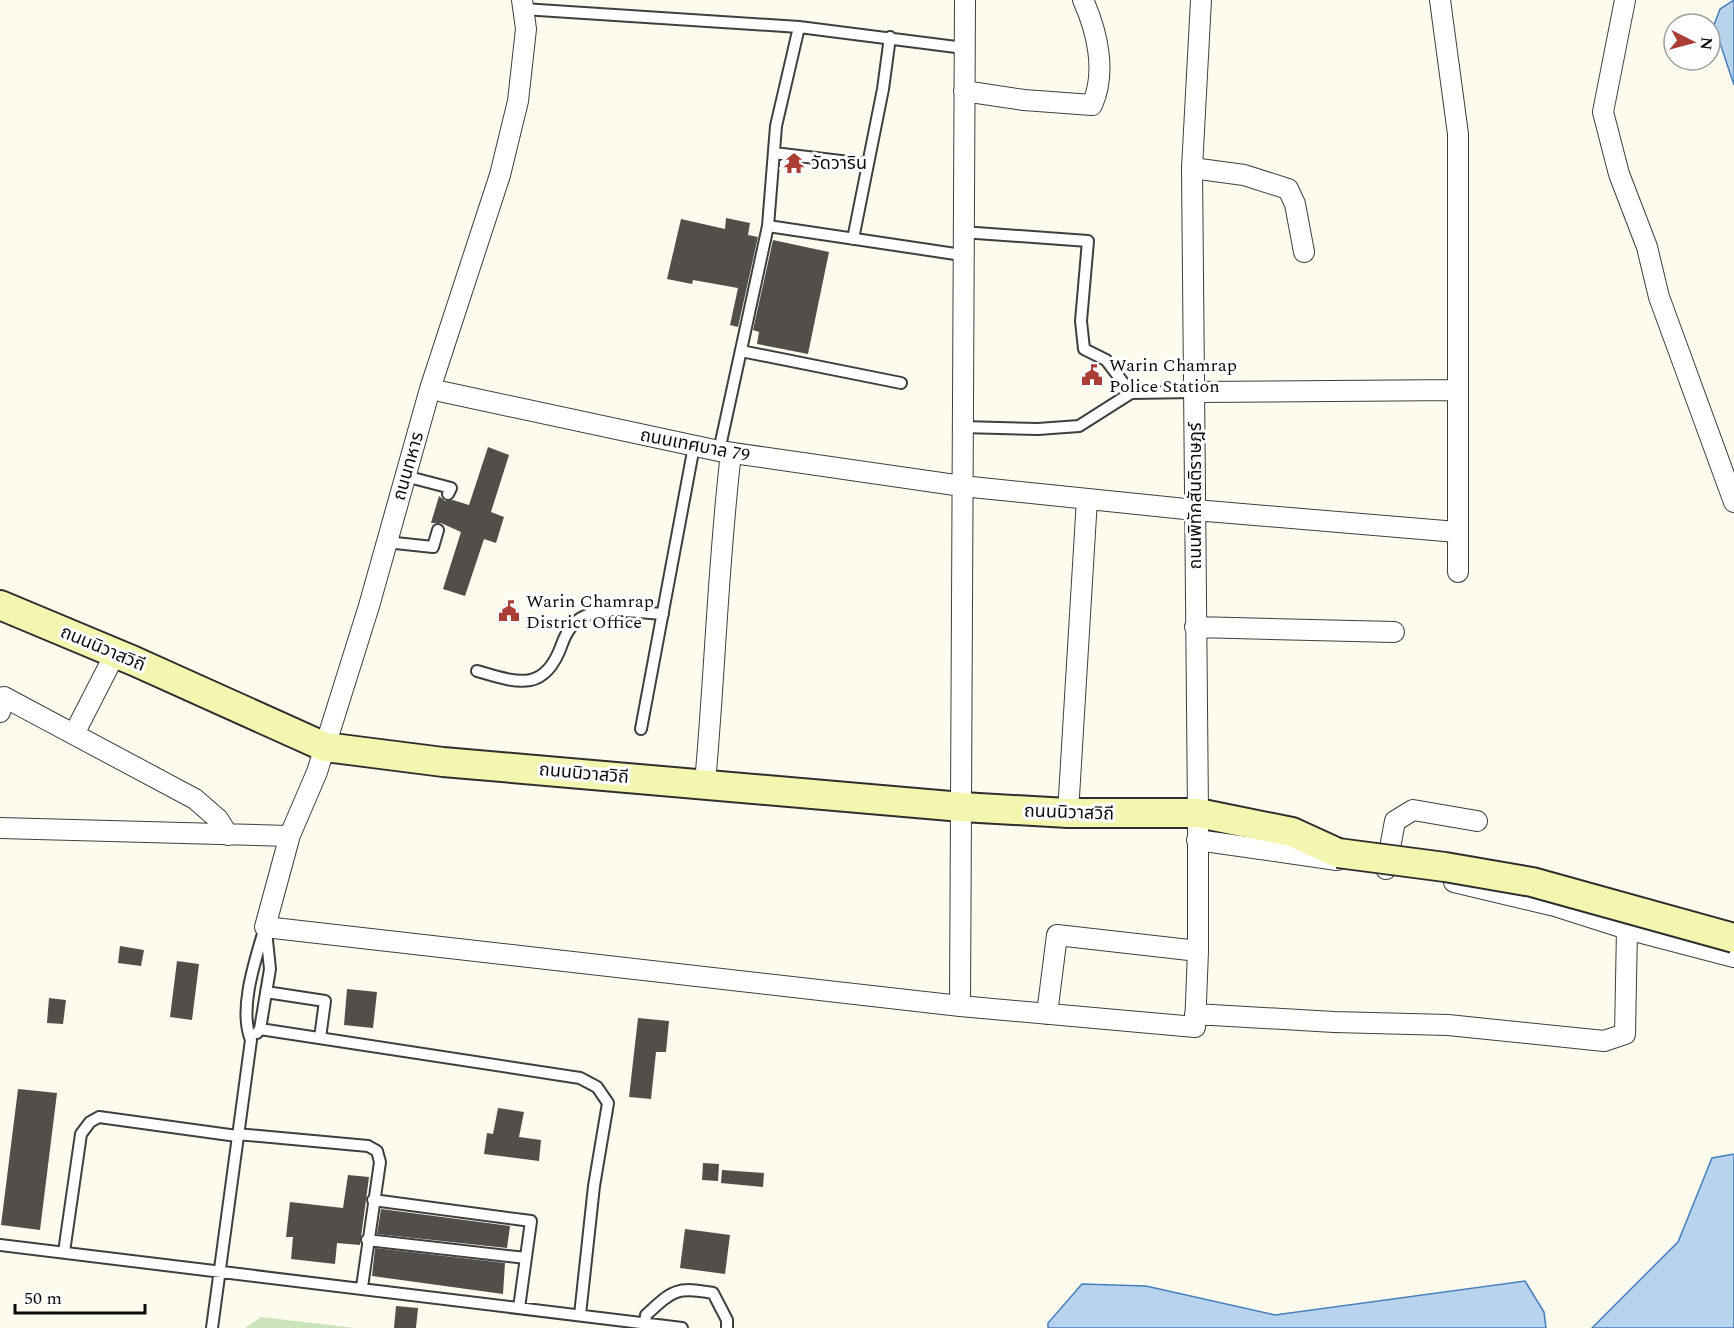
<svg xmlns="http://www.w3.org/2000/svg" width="1734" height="1328" viewBox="0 0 1734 1328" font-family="Spectral,'Noto Sans Thai',serif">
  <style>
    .green { fill: #cbe3bb }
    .water { fill: #b7d3ee; stroke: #477fbc; stroke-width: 1.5 }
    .building { fill: #534e49 }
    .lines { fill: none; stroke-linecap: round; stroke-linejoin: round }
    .service-casing { stroke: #3f3f3f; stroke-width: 14 }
    .minor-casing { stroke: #3f3f3f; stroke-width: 22 }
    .secondary-casing { stroke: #2e2e2e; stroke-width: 32 }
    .service { stroke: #fff; stroke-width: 10 }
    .minor { stroke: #fff; stroke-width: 20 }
    .secondary { stroke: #f4f5af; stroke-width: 28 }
    .secondary-bridge-casing { stroke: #2e2e2e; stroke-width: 32; stroke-linecap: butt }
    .secondary-bridge { stroke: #f4f5af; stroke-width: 28 }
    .labels { text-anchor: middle; stroke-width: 6; stroke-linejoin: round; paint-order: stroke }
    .poi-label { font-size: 18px; fill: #0c0c0c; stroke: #fff; text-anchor: start }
    .street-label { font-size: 18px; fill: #0c0c0c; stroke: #fff }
  </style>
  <rect width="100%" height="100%" fill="#fdfbed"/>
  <path class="green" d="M261,1317L356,1328H245Z"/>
  <path class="water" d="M1734,0V85L1714,25L1720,9Z
    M1734,1154V1328H1592L1678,1242L1712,1158Z
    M1525,1281L1544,1312L1546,1328H1048V1323L1082,1284L1146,1286L1275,1315Z"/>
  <path class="building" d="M726,218L750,223L748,235L758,237L738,327L730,325L738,288L693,280L692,284L667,279L681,219L725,229Z
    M773,240L829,252L808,354L757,344L759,332L753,330Z
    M488,447L509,455L491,512L504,517L496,543L484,539L465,596L443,589L461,532L441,523H431L439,496L445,501L453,500L469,505Z
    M120,946L144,950L141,966L118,963Z
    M177,961L199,964L192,1020L170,1017Z
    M347,989L377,992L373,1028L344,1025Z
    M49,998L66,1000L63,1024L47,1023Z
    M638,1018L669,1021L666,1052H656L651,1099L629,1097Z
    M18,1089L57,1093L40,1230L1,1225Z
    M498,1108L524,1112L519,1137L541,1140L539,1161L484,1154L487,1133L493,1134Z
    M703,1163L719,1164L718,1181L702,1180Z
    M722,1170L764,1173L763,1187L721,1183Z
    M348,1175L369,1177L360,1245L337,1243L335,1264L291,1259L293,1237H286L290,1202L343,1208Z
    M381,1209L510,1226L507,1248L377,1234Z
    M685,1229L730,1235L725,1274L680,1268Z
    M375,1248L505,1263L503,1294L372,1276Z
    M396,1306L418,1308L416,1328H394Z"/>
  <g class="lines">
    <defs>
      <path id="service" d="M523,9L799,27L776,126L768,226
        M799,27L964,48
        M774,153L866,164
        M962,232L1088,241L1081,321L1084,349L1106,360L1131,393
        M853,239L883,89L890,37
        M741,351L901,383
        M962,427L1038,429L1079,426L1131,393L1194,392
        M719,451L768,226L962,255
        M405,476L451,488L448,494
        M386,542L433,547L438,530
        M477,671C518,683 545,693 562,644C566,633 573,621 585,616C606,606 640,613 663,614
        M641,729L694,446
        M266,992L325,1001L320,1038
        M260,1029L580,1078L597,1087L608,1103L594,1186L580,1315
        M257,1033L260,1029L270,969L266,931
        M237,1134L368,1146L377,1151L380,1162L362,1287
        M373,1200L531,1221L519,1308
        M367,1240L526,1258
        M0,1245L682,1328
        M64,1252L81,1134L90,1122L99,1117L237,1136
        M645,1324L646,1315C672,1291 676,1286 713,1293L727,1320V1328
        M212,1328L251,1040C238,1009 256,958 265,927"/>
      <path id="minor" d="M522,0L526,29L518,101L500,175L430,389L369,606L317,772L290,835L265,927L960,1006L1195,1027L1198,951V813L1192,168L1201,0
        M1440,0L1458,134V572
        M1625,0L1603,112L1619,174L1647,247L1659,297L1734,502
        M964,91L1024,100L1092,105C1107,72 1097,31 1083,0
        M1192,168L1244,175L1288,189L1295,204L1304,252
        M430,389L719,451L962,486L1195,510L1457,532
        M1194,392L1456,390
        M1195,627L1394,632
        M0,712L4,697L195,799L218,819L228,835
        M74,734L115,654
        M705,783C715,673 718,562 731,453
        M1068,813L1087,499
        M0,828L289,836
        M1197,840L1337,860
        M1386,869L1395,821L1413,810L1477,821
        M1454,882L1555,906L1627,929L1734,957
        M960,1006L965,0
        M1047,1014L1057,935L1198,951
        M1195,1014L1334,1022L1448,1025L1604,1041L1625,1034L1627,929"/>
      <path id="secondary" d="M0,605L134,661L325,747L443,762L962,807L1068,813H1198L1292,832L1338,853"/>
    </defs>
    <use href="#service" class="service-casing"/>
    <use href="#minor" class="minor-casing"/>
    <use href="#secondary" class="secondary-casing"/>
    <use href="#service" class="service"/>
    <use href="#minor" class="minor"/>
    <use href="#secondary" class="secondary"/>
    <defs>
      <path id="secondary-bridge" d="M1338,853L1445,867L1532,882L1734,938"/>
    </defs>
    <use href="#secondary-bridge" class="secondary-bridge-casing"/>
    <use href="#secondary-bridge" class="secondary-bridge"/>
  </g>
  <defs>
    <symbol id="temple-bare" viewBox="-9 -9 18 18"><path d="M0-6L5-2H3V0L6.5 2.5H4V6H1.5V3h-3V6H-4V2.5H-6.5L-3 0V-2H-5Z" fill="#aa3e35" stroke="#fff" stroke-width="2.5" paint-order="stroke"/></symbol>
    <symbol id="civic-bare" viewBox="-9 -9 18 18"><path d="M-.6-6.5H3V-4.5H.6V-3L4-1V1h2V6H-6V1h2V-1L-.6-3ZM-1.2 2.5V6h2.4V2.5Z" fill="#aa3e35" stroke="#fff" stroke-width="2.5" paint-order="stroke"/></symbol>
  </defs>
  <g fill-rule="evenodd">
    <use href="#temple-bare" x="779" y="148" width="30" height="30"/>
    <use href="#civic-bare" x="1077" y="360" width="30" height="30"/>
    <use href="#civic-bare" x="494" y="596" width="30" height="30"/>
  </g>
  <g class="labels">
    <g class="poi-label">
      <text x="811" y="169">วัดวาริน</text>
      <text x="1109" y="371">Warin Chamrap<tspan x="1109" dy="21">Police Station</tspan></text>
      <text x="526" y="607">Warin Chamrap<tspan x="526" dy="21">District Office</tspan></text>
    </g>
    <g class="street-label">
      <text transform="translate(695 445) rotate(11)" y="6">ถนนเทศบาล 79</text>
      <text transform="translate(408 466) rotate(-74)" y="6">ถนนทหาร</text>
      <text transform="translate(1195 496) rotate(-90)" y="6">ถนนพิทักสันติราษฎร์</text>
      <text transform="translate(103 648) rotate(23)" y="6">ถนนนิวาสวิถี</text>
      <text transform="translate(584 773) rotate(5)" y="6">ถนนนิวาสวิถี</text>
      <text transform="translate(1069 812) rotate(2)" y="6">ถนนนิวาสวิถี</text>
    </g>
  </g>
  <g transform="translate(1692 42) rotate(96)"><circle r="28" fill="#ffffff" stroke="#9e9e9e" stroke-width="1.5"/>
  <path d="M0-4.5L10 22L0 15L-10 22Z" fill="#aa3e35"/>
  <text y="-9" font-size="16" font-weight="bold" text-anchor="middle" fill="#0c0c0c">N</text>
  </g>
  <path d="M15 1304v9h130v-9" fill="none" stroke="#0c0c0c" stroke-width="3"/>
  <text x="24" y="1304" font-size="18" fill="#0c0c0c" stroke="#ffffff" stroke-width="4.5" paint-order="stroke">50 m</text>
</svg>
